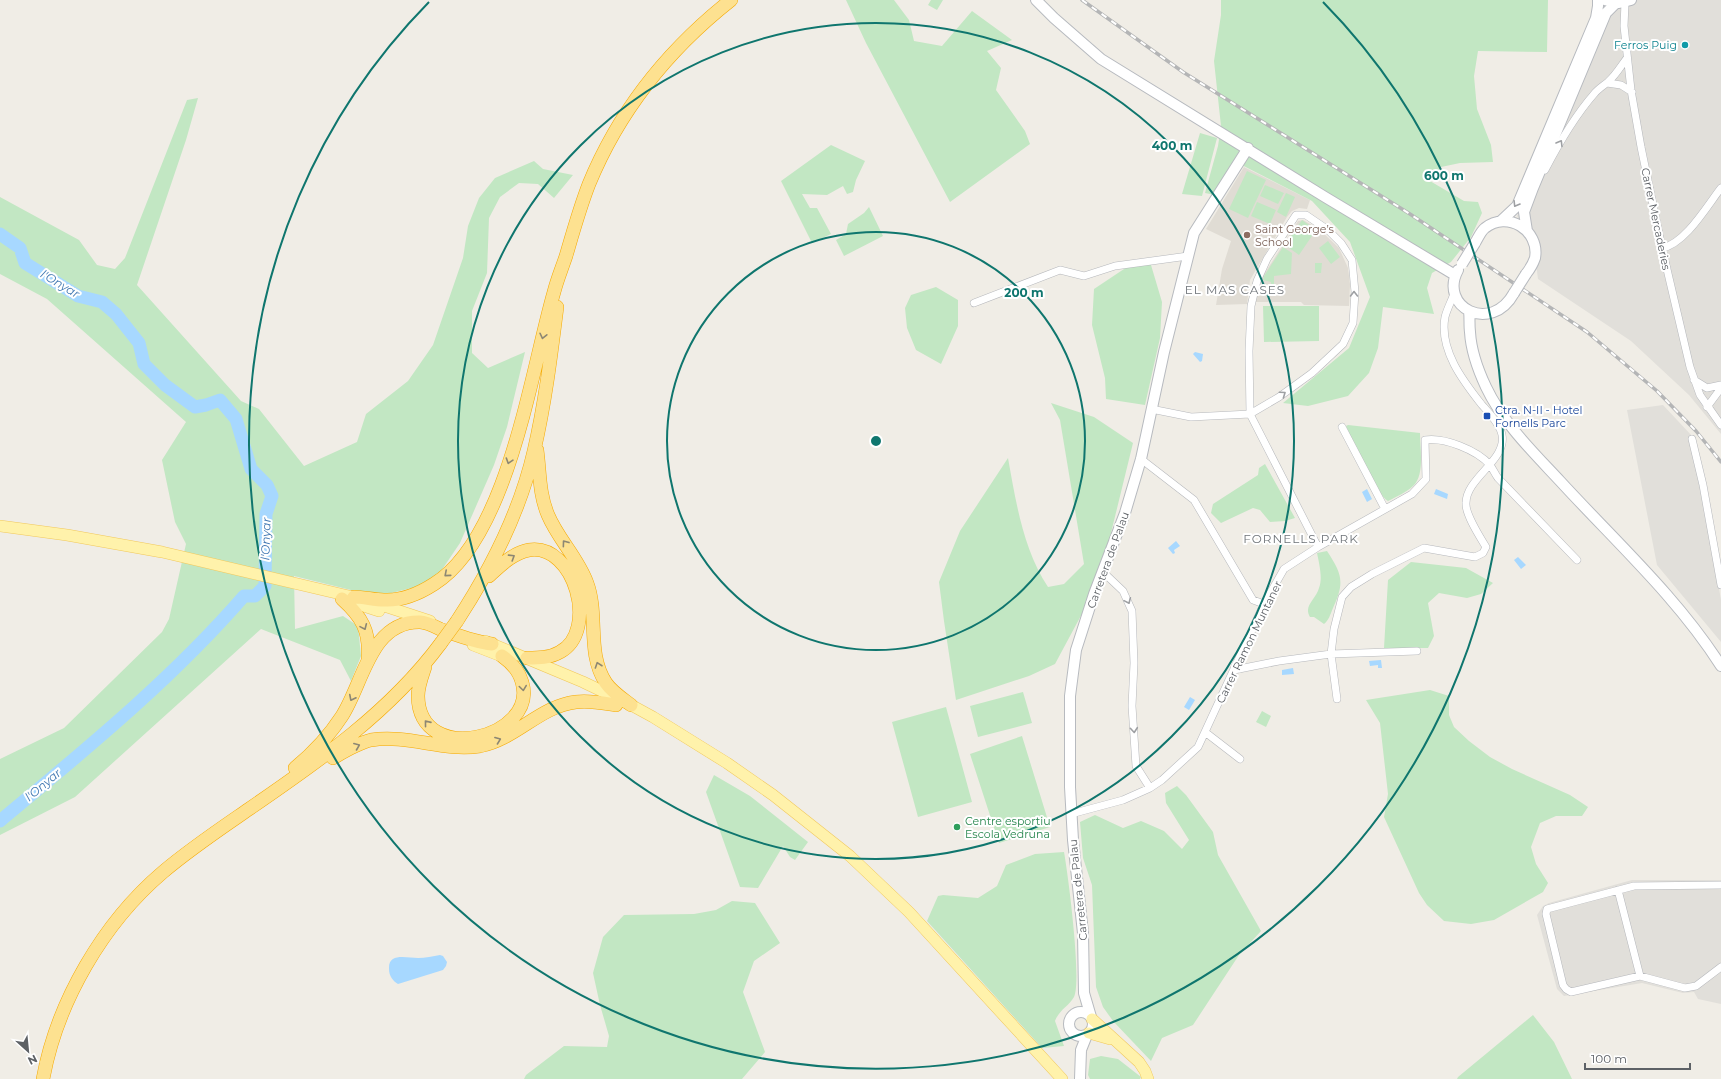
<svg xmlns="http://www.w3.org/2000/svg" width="1721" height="1079" viewBox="0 0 1721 1079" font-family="Montserrat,sans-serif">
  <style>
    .industrial { fill: #e1dfda }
    .education { fill: #e0dcd4 }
    .green { fill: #c2e7c3 }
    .water { fill: #a7d8ff }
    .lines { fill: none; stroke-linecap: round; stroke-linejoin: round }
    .river { stroke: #a7d8ff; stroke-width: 13 }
    .street-casing { stroke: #b6b8bc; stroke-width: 8 }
    .secondary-casing { stroke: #b7babf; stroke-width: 12 }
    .primary-casing { stroke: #f1c85d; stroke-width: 12 }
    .highway-casing { stroke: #f5a901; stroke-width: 14 }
    .street { stroke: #fff; stroke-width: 7 }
    .secondary { stroke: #fff; stroke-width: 10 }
    .primary { stroke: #fff2ab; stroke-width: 11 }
    .highway { stroke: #fde190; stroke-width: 13 }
    .rail-casing { stroke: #b4b5b6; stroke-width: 3.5 }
    .rail { stroke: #fff; stroke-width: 2; stroke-dasharray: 6; stroke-linecap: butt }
    .secondary-bridge-casing { stroke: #b7babf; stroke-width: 12; stroke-linecap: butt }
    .highway-bridge-casing { stroke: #f5a901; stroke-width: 14; stroke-linecap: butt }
    .secondary-bridge { stroke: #fff; stroke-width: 10 }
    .highway-bridge { stroke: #fde190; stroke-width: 13 }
    .oneway { stroke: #9ea0a3 }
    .oneway2 { stroke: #8d8773 }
    .ring { fill: none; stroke: #0f766e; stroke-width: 2 }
    .culture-dot { fill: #0f9aa8; stroke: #fff; stroke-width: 1.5 }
    .education-dot { fill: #8d6e63; stroke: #fff; stroke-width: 1.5 }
    .transit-dot { fill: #1a4fb4; stroke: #fff; stroke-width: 1.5 }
    .leisure-dot { fill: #2e9e5b; stroke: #fff; stroke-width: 1.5 }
    .labels { text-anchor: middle; stroke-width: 4; stroke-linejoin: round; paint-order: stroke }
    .culture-label { font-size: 11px; fill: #0d838f; stroke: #fff; text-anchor: end }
    .street-label { font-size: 11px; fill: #5d6166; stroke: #fff }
    .education-label { font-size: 11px; fill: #785e54; stroke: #fff; text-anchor: start }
    .transit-label { font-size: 11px; fill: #164399; stroke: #fff; text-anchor: start }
    .leisure-label { font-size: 11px; fill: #27864d; stroke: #fff; text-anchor: start }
    .water-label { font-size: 12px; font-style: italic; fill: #4278b2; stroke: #fff }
    .neighbourhood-label { font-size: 12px; letter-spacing: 1px; fill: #6e7378; stroke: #fff }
    .centre { fill: #0f766e; stroke: #fff; stroke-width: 2 }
    .ring-label { font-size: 12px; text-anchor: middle; font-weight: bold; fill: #0f766e; stroke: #fff; stroke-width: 4; stroke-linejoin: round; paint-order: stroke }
  </style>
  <rect width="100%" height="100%" fill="#f0ede6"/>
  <path class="industrial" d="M1594,0H1721V434L1689,395L1631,341L1538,279L1533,240L1517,216L1602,13Z
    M1663,405L1693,437L1721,600V642L1657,565L1627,410Z
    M1632,880H1721V1004L1698,999L1694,992L1683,993L1642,983L1564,996L1557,989L1537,915L1543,906L1549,903Z"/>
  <path class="education" d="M1244,167L1310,200L1307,209L1299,208L1292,211L1287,217L1250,280L1247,304L1216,305L1222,269L1231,241L1206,229Z
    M1303,220L1319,229L1339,248L1348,268L1350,284L1349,306L1304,305L1301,302H1254L1263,276L1298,221Z"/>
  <path class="green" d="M846,0H894L909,20L914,41L942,46L972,11L1012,40L987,51L1001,68L996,90L1025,131L1030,144L950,202L866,43Z
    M931,0H943L937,10L928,5Z
    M1221,0H1548L1547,52L1478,51L1474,76L1477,109L1491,145L1493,162L1460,163L1441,167L1430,181L1464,201L1478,202L1482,213L1471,237L1451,262L1432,273L1427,288L1434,314L1383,307L1378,348L1369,373L1348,396L1308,406L1283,403L1349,348L1370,297L1350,242L1312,201L1234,161L1215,195L1205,193L1218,146L1221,126L1214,61L1221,15Z
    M198,98L186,140L137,285L241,401L259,409L304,466L357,442L366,414L408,381L433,345L463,258L468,226L479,198L495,178L534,161L543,169L573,175L554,198L538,184L519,183L500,197L489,218L487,273L472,311V353L488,368L525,352L507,427L494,465L460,543L437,577L416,587L387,594L355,591L294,576L295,629L343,616L358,626L361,656L351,681L340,660L261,629L75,797L0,835V759L64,728L162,632L169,619L186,544L175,522L162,460L186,422L47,299L0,274V197L79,240L97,265L115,269L125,258L187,100Z
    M1200,133L1217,138L1202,196L1182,194Z
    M831,145L865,161L856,180L853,192L847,194L843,186L827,195L802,194L810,208H817L831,234L812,243L781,181Z
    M1247,171L1266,180L1248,218L1229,209Z
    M1265,185L1284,193L1278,204L1260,196Z
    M1286,193L1295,197L1286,217L1277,212Z
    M1257,202L1276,210L1270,224L1251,216Z
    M869,207L883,236L844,256L836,240L846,234L848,224L864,213Z
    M1302,220L1316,230L1299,255L1285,245Z
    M1328,241L1340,257L1331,264L1319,248Z
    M1283,247L1292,253L1291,274L1274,276V286L1271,285V282L1263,280L1264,276Z
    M1315,263H1322L1321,273H1315Z
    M1130,265H1151L1162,302L1160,338L1145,405L1106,399L1105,378L1092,325L1094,289Z
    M936,287L958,300V326L941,364L916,350L907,328L905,308L911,295Z
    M1263,306H1319V341L1264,342Z
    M1051,403L1094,417L1133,443L1099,582L1055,664L1029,676L956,700L944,621L939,582L960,531L1008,458C1016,502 1023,549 1048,587L1064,584L1084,564L1060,420Z
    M1348,425L1420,433C1420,449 1425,475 1413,486C1407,492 1396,497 1388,501C1376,494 1353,441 1346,426Z
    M1265,464L1295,518L1285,521L1270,522L1260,510L1253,508L1221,523L1211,513L1213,504L1258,475L1259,468Z
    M1327,551C1342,574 1345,582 1333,608C1330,615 1329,620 1324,624L1314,617H1310C1303,606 1316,599 1319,588C1323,578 1319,563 1317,553Z
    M1411,562L1466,568L1493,583L1481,594L1467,598L1439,593L1428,603L1434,636L1428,648H1384L1388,580Z
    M1430,690L1449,696V715L1454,727L1469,741L1490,757L1512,769L1570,795L1588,807L1582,816H1556L1540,823L1531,847L1536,864L1548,883L1543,892L1494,920L1471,924L1444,921L1427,905L1419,893L1384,817L1388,794L1380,723L1366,700Z
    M1023,692L1032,723L978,737L970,706Z
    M946,707L972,802L918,817L892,722Z
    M1262,711L1271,716L1266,727L1256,722Z
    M1022,736L1050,827L999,843L970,754Z
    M714,775L750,796L808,842L795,860L790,857L783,846L758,888L740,887L706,792Z
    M1177,786L1186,795L1213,832L1218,855L1261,931L1239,955L1193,1025L1162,1038L1151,1061L1113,1021L1103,1007L1096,987L1092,885L1083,858L1080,822L1095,815L1123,828L1141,821L1164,831L1182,849L1189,840L1166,803L1165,793Z
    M1064,852C1068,874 1082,981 1074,997C1069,1006 1059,1010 1055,1021L1064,1046L1042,1048L927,921L938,896L943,895L978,898L997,886L1006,865L1035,854Z
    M732,901L755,903L780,943L754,961L743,992L765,1052L742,1079H524L526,1075L564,1046L607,1047L609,1036L600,1005L593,973L603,937L624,915L694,914L716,910Z
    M1533,1015L1554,1042L1572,1079H1457L1458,1077Z
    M1101,1056L1118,1059L1141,1077L1140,1079H1090L1088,1075L1090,1059Z"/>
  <path class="water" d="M1195,352L1203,354L1202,361L1200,362L1193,354Z
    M1367,489L1372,499L1367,502L1362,492Z
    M1436,489L1448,494L1447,499L1434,494Z
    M1176,541L1180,546L1174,550L1175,553L1173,554L1168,548Z
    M1518,557L1526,565L1521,569L1514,560Z
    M1381,660L1382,668H1378V665L1370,666L1369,661Z
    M1293,668L1294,674L1282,675V670Z
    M1190,697L1195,700L1189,710L1184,707Z
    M440,955L443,956L447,962L446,966L443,970L398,984C393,981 389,976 389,969C388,952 407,958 418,958C425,958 433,956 440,955Z"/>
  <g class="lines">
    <path class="river" d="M0,234L20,248L25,263L78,296L102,302L116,314L139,343L144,364L165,385L195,407L206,405L220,400L236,419L251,469L267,485L272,496L266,514L265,586L255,596H244C171,680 85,750 0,821"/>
    <defs>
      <path id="street" d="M1625,3L1624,26L1631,90L1641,147L1662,248L1690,367L1700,395L1721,425
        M1607,83L1621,85L1632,92
        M1545,170C1559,143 1574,117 1594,94C1598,89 1603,86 1608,82C1616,75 1621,66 1627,58
        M1662,248C1685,244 1707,206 1721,188
        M974,303L1060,270L1084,276L1115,266L1188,256
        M1694,380L1707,388L1721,385
        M1707,407L1721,388
        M1151,409L1191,417L1250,414L1279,397L1312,373L1343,344L1353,323L1355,292L1352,260L1341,243L1328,230L1306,215H1296L1267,259L1257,281L1251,306L1249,351L1250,414L1318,547
        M1342,427L1385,509
        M1692,439L1703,485L1721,585
        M1141,459L1194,500L1253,600L1264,604
        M1103,572L1123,591L1132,611L1134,663L1132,706L1136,766L1150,788
        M1234,670L1279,661L1331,654L1417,651
        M1337,699L1331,654L1334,629L1342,597L1351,587L1372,574L1424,548L1475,557L1483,553L1486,547C1480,537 1465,514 1466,503C1466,478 1507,460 1502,435C1500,424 1489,413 1482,405C1463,381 1439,350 1445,317C1447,309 1452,300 1455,291
        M1205,732L1240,759
        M1071,814L1123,800L1150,788L1162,780L1198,747L1264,604L1284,569L1318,547L1412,494L1426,479L1425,440C1444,437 1477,450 1490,465C1493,469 1495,474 1498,478L1577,560
        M1721,885L1634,886L1547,909L1546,914L1563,985L1566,989L1571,992L1640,976L1685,988L1696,986L1721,967
        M1618,890L1640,976"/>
      <path id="secondary" d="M1036,0L1054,18L1101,59L1325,197L1455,275
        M1605,0L1619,3L1631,0
        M1501,221L1517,206L1596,18L1598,6V0
        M1527,231L1524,212L1533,188L1606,13L1616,3
        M1475,243C1478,238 1481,231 1485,228C1507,210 1540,230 1535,258C1533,264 1530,269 1526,274
        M1458,270C1438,307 1491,335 1514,293
        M1469,311C1470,318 1469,325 1470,332C1471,350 1478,370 1486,387C1503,423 1533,452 1560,481C1615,541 1677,597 1721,666
        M1069 1024a12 12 0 1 1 24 0a12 12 0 1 1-24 0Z
        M1091,1017L1084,993L1083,933L1073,840L1070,787V696L1076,650L1094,594L1125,513L1141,459L1164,352L1194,233L1248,148
        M1080,1079L1081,1050L1087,1035"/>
      <path id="primary" d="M0,526L67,535L162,552L353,597
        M342,599L379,611
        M372,602L430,621
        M485,641L583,682L631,705L653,717L727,763L773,795L850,856L909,912L1062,1079
        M473,645L509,659
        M1092,1019L1139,1062L1145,1071L1148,1079
        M1089,1033L1110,1039"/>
      <path id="highway" d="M537,450C540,472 539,494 548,515C558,539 578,558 587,583C599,615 586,653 606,683C612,692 623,699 631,705
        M489,576C501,565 513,553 529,550C575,543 599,631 560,652C550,658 538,658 527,658
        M354,597C364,597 374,600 384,600C402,601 420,593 434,584C508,538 531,371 554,292C557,280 562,268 566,256C573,232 580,207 589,184C619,111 669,49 731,0
        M342,599C362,617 370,631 368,658
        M457,621C491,569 520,512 534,451C545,404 551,355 557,307
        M425,667C422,676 418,686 418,696C419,768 539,738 522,682C519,671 512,663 502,656
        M333,758C345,751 358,743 371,740C408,734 444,752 480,746C516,739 540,706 576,702C589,700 603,703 616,705
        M295,768C313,753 329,736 342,716C363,684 370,621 420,622C426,622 434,626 440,629C457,635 474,642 492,644
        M43,1079C57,1002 103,923 163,872C190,849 220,829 249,809C319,761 390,712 441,643"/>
    </defs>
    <use href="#street" class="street-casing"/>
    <use href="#secondary" class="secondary-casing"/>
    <use href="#primary" class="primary-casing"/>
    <use href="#highway" class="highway-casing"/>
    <use href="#street" class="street"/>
    <use href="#secondary" class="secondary"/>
    <use href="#primary" class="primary"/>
    <use href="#highway" class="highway"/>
    <defs>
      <path id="rail" d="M1082,0L1183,72L1410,214L1587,332L1657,391L1696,431L1721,462"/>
    </defs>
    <use href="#rail" class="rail-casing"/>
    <use href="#rail" class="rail"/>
    <defs>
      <path id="secondary-bridge" d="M1462,264L1475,243
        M1514,293L1526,274"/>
      <path id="highway-bridge" d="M441,643L457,621"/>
    </defs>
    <use href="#secondary-bridge" class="secondary-bridge-casing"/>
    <use href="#highway-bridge" class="highway-bridge-casing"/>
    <use href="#secondary-bridge" class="secondary-bridge"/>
    <use href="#highway-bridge" class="highway-bridge"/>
  </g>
  <defs><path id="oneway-chevron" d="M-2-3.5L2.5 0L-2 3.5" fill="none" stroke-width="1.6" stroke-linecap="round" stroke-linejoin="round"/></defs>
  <g class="oneway">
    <use href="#oneway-chevron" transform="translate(1560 143) rotate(-59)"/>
    <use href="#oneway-chevron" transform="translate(1516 204) rotate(121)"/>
    <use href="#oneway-chevron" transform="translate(1354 294) rotate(-90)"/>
    <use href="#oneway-chevron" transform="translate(1283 394) rotate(-35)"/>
    <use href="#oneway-chevron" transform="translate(1128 601) rotate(66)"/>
    <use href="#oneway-chevron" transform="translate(1134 730) rotate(85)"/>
  </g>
  <g class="oneway2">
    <use href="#oneway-chevron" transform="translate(543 336) rotate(103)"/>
    <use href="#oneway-chevron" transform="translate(509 461) rotate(108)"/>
    <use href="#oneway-chevron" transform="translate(565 543) rotate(-126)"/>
    <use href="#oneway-chevron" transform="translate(512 557) rotate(-32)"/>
    <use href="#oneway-chevron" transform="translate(447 574) rotate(139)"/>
    <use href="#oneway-chevron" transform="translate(364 627) rotate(66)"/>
    <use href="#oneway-chevron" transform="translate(598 665) rotate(-109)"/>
    <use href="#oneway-chevron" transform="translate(523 688) rotate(82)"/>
    <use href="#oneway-chevron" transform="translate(352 698) rotate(117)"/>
    <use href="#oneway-chevron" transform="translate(427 723) rotate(-129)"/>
    <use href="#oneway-chevron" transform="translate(498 740) rotate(-21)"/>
    <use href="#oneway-chevron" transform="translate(357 746) rotate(-22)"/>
  </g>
  <g class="ring">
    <circle cx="876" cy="441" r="209"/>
    <circle cx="876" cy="441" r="418"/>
    <path d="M1323 2A627 627 0 1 1 429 2"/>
  </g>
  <circle class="culture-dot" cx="1685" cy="45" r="4"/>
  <circle class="education-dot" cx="1247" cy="235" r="4"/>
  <rect class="transit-dot" x="1483" y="412" width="8" height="8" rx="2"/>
  <circle class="leisure-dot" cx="957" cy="827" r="4"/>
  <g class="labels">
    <g class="culture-label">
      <text x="1677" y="49">Ferros Puig</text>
    </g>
    <g class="street-label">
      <text transform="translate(1656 219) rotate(78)" y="4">Carrer Mercaderies</text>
      <text transform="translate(1108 560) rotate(-70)" y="4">Carretera de Palau</text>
      <text transform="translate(1249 642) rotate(-64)" y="4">Carrer Ramon Muntaner</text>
      <text transform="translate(1078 890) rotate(-96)" y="4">Carretera de Palau</text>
    </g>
    <g class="education-label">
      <text x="1255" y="233">Saint George’s<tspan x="1255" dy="13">School</tspan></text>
    </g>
    <g class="transit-label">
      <text x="1495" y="414">Ctra. N-II - Hotel<tspan x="1495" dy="13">Fornells Parc</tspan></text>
    </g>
    <g class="leisure-label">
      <text x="965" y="825">Centre esportiu<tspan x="965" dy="13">Escola Vedruna</tspan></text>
    </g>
    <g class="water-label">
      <text transform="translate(60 284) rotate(31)" y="4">l'Onyar</text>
      <text transform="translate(266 539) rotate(-88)" y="4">l'Onyar</text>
      <text transform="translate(43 785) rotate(-40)" y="4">l'Onyar</text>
    </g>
    <g class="neighbourhood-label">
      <text x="1235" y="294">EL MAS CASES</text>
      <text x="1301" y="543">FORNELLS PARK</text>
    </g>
  </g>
  <circle cx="876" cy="441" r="6" class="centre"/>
  <g class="ring-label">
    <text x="1172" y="150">400 m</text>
    <text x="1444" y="180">600 m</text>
    <text x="1024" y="297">200 m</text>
  </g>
  <g transform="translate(28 1051) rotate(153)" stroke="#ffffff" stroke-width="3" paint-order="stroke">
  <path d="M0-3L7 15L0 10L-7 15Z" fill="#5d6166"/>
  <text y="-6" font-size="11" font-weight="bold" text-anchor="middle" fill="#5d6166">N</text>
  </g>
  <path d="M1585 1063v6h105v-6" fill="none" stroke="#5d6166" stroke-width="2"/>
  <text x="1591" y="1063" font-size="12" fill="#5d6166" stroke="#ffffff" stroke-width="3" paint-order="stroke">100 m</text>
</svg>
